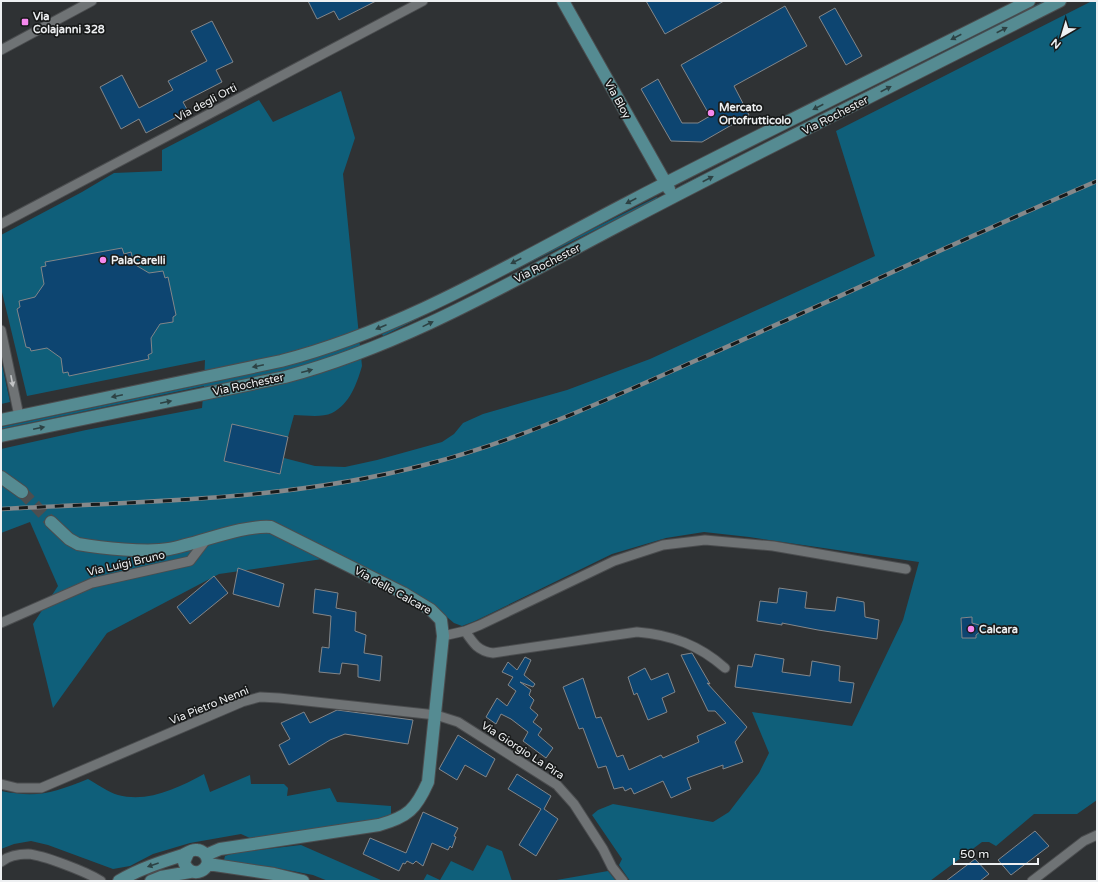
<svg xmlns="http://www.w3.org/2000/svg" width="1098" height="882" viewBox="0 0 1098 882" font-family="'Varela Round',sans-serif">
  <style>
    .green { fill: #0f5f7a }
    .building { fill: #0d4571; stroke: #838689 }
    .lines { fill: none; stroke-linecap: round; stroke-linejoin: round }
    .secondary-tunnel { stroke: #4c4e50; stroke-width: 12; stroke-dasharray: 12 6; stroke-linecap: butt }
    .street-casing { stroke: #4b4d4f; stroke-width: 11 }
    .secondary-casing { stroke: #4b4d4f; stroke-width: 14 }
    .street { stroke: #6f7375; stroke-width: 9 }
    .secondary { stroke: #558b92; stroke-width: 12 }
    .rail-casing { stroke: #85888a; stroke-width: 4.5 }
    .rail { stroke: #181a1a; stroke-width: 3; stroke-dasharray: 9; stroke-linecap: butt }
    .oneway { fill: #2d4244 }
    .oneway2 { fill: #c2c4c6 }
    .poi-dot { fill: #f688ed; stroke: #181a1a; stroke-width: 1.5 }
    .labels { text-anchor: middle; stroke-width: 3.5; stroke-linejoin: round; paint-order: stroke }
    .poi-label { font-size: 11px; font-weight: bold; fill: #eef0f2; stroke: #181a1a; text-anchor: start }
    .street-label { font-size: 11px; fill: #eef0f2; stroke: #181a1a }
  </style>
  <rect width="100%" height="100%" fill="#2f3234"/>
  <path class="green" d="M1044,1H1049L681,188L680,186Z
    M1092,1H1097V800L1077,814H1034L996,846L989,842H982L930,881H630L619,865L622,859L592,815L598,810L613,804L713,822L729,812L759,773L769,753L752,712L852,726L903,620L919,562L749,537L704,532L666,538L612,554L475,621L462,626L454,623L427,600L343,556L219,574L107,633L53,708L33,624L58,586L30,522L1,533V449L86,430L202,408L204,386L1,429V427L204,384L205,360L27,396L1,288V235L82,192L114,173L162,171V150L259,100L273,122L341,91L355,138L343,174L362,366C357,383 350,404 332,413C321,418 305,415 294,415L288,437L232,425L224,461L280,474L284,458L315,466L345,467L377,460L442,442L454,434L463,423L483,414L567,390L650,359L875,256L836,131Z
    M657,197V199L383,336L382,334Z
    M1,360L10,402L1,404Z
    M204,774L210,792L250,775L251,784H284L288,788L287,796L330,788L337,802L391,806V816L373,821L250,838L241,834L190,843L153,854L130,866L113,869L48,845L31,841L14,844L1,849V791C38,798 53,793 88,779C97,784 108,792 118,795C148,803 178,788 204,774Z
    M301,845L383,881H328L313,875L272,867L229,862L224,860L225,856L234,853Z
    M487,845L502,851L512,881H423L427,874L440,880L451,861L473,871Z
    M608,871L616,881H551Z"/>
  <path class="building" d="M308,1H376L339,20L334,11L317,19Z
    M646,1H724L665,34Z
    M785,6L807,46L734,86L749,115L702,142L671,141L641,89L658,79L682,123H698L710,116L681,65Z
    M835,8L862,56L846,65L819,17Z
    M212,21L233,62L216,70L222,82L183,102L188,111L146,133L139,119L121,129L100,87L122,75L139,108L173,90L168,81L207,61L191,31Z
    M122,248L124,254L131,252L134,264L149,273L163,271L165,278L168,277L176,315L173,317V322L160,324L151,338L152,353L148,355L149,359L69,376L68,372L63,373L61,358L47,348L31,351L30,348L26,347L17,309L20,307L19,301L35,297L44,284L41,267L46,266L45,262Z
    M232,424L288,437L280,474L224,461Z
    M238,568L284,584L279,607L233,594Z
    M214,576L228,593L190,624L177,607Z
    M779,588L807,592L805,608L835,611L837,597L864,602L865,617L879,620L877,639L818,630L782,623V625L757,621L760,601L777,603Z
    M315,589L338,593L336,608L356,612L355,631L366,635L364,653L382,656L380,681L358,677V665L342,663L340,674L319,672L322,647L329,648L331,616L313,613Z
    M972,617V623L979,625L982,630L976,635V638H962L961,618Z
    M692,653L710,684L707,683L747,727L735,742L743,762L723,769V765L687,778L691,789L671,798L663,781L634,794L631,788L625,791L623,787L614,789L606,766L598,768L583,728L579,729L563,687L583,678L596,718L601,717L617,757L623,755L629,770L661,755L663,758L699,742L697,736L726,723L715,711H708L681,655Z
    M755,654L784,659L782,672L810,676L812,661L840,666L839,681L854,683L851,703L735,687L738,665L752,667Z
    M525,657L531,660L524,675L535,684L533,687L520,682L531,690L529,695L534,700L530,708L538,715L533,722L542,729L538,735L553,748L546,758L523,741L528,732L511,719L501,714L496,724L486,717L497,698L507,706L516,691L508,685L513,677L502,672L508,662L517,670Z
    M645,668L651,680L668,673L675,692L662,698L667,712L648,720L637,693L634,695L628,677Z
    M337,710L413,720L408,744L345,734L330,740L289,765L279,745L290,739L281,723L304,712L310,723Z
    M458,735L495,759L486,777L465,765L457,780L439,769Z
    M517,774L551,796L544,809L558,819L536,856L519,845L541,809L508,789Z
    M423,812L458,828L454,836L456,837L452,848L450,846L448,850L432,843L423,866L416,861L413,864L407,861L405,864L403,863L399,871L363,854L370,838L406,853Z
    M1035,831L1049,846L1011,875L998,860Z
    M975,859L989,874L980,881H946Z"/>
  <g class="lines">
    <path class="secondary-tunnel" d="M22,492L51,522"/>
    <defs>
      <path id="street" d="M1,50L92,1
        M1,224L423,1
        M1,330L19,416
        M1,623L92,583L190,561L206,540
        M465,631C473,643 478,651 493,653L637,632C672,635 699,645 725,668
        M443,636L465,631L480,625L614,561L663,545L705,540L773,546L906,569
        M1,784L17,788H41L242,702L260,697L279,698L436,715L458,722L557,785L574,804L603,849L612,867L623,881
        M1,862C8,856 19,854 28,854C43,855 87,872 101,881
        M1032,881L1084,841L1097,835"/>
      <path id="secondary" d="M563,1L669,189
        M1,420L281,361C405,329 517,260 629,202C762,133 896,68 1029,1
        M1,436L285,377C409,344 521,276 635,217C776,143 918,73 1060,1
        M1,477L22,492
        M51,522L69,539L78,544C101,548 147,553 169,549C201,543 241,525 271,527L403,593L431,610L441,620L443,636L428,782C416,809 408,817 379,825L220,849L206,855
        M208,864L274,874L303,881
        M119,881C139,869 161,862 183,855C187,853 192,849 197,850C200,850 203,852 205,854C216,869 190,882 184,862L188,853
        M151,881L161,877L190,872"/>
    </defs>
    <use href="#street" class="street-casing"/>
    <use href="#secondary" class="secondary-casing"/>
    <use href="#street" class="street"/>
    <use href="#secondary" class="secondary"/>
    <defs>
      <path id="rail" d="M1,509C143,501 290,501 428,464C524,439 614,396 704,357C835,299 965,238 1097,181"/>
    </defs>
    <use href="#rail" class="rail-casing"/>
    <use href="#rail" class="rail"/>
  </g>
  <defs><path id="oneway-solid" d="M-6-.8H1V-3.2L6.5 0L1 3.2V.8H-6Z"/></defs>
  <g class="oneway">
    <use href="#oneway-solid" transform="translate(1002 30) rotate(-27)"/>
    <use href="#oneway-solid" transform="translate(956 37) rotate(153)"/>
    <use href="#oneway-solid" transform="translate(886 89) rotate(-27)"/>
    <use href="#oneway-solid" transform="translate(818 107) rotate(153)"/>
    <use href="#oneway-solid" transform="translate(708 179) rotate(-27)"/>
    <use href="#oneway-solid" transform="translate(631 201) rotate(153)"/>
    <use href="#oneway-solid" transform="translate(516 261) rotate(153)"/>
    <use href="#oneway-solid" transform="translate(428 324) rotate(-26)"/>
    <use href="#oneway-solid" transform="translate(381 327) rotate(157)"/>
    <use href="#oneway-solid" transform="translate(258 366) rotate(168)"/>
    <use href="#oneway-solid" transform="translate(307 371) rotate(-15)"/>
    <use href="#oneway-solid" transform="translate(117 396) rotate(168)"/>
    <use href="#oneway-solid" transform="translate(166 402) rotate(-12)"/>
    <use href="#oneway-solid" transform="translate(39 428) rotate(-12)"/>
    <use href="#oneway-solid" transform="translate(153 865) rotate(161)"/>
  </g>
  <use class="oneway2" href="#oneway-solid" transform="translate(12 381) rotate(79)"/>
  <g class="poi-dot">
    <rect x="21" y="18" width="8" height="8" rx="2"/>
    <circle cx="711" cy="113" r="4"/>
    <circle cx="103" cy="260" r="4"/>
    <circle cx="971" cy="629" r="4"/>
  </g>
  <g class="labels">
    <g class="poi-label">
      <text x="33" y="20">Via<tspan x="33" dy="13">Colajanni 328</tspan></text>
      <text x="719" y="111">Mercato<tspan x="719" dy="13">Ortofrutticolo</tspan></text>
      <text x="111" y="264">PalaCarelli</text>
      <text x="979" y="633">Calcara</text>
    </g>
    <g class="street-label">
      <text transform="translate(618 99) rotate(61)" y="4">Via Bloy</text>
      <text transform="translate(206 102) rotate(-28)" y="4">Via degli Orti</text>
      <text transform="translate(835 115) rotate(-27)" y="4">Via Rochester</text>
      <text transform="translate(547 263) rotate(-27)" y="4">Via Rochester</text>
      <text transform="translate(248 384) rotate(-12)" y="4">Via Rochester</text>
      <text transform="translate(126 563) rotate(-13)" y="4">Via Luigi Bruno</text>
      <text transform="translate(393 590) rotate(29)" y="4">Via delle Calcare</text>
      <text transform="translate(209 705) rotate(-22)" y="4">Via Pietro Nenni</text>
      <text transform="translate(523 750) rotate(33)" y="4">Via Giorgio La Pira</text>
    </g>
  </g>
  <rect width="1098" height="882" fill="none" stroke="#eef0f2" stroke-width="4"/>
  <g transform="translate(1062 36) rotate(218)" stroke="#181a1a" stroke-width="3" paint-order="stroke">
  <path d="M0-3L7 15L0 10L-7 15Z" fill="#eef0f2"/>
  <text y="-6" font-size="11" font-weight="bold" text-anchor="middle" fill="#eef0f2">N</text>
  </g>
  <path d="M954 858v6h84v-6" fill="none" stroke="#eef0f2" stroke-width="2"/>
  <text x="960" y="858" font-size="12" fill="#eef0f2" stroke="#181a1a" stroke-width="3" paint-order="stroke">50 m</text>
</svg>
